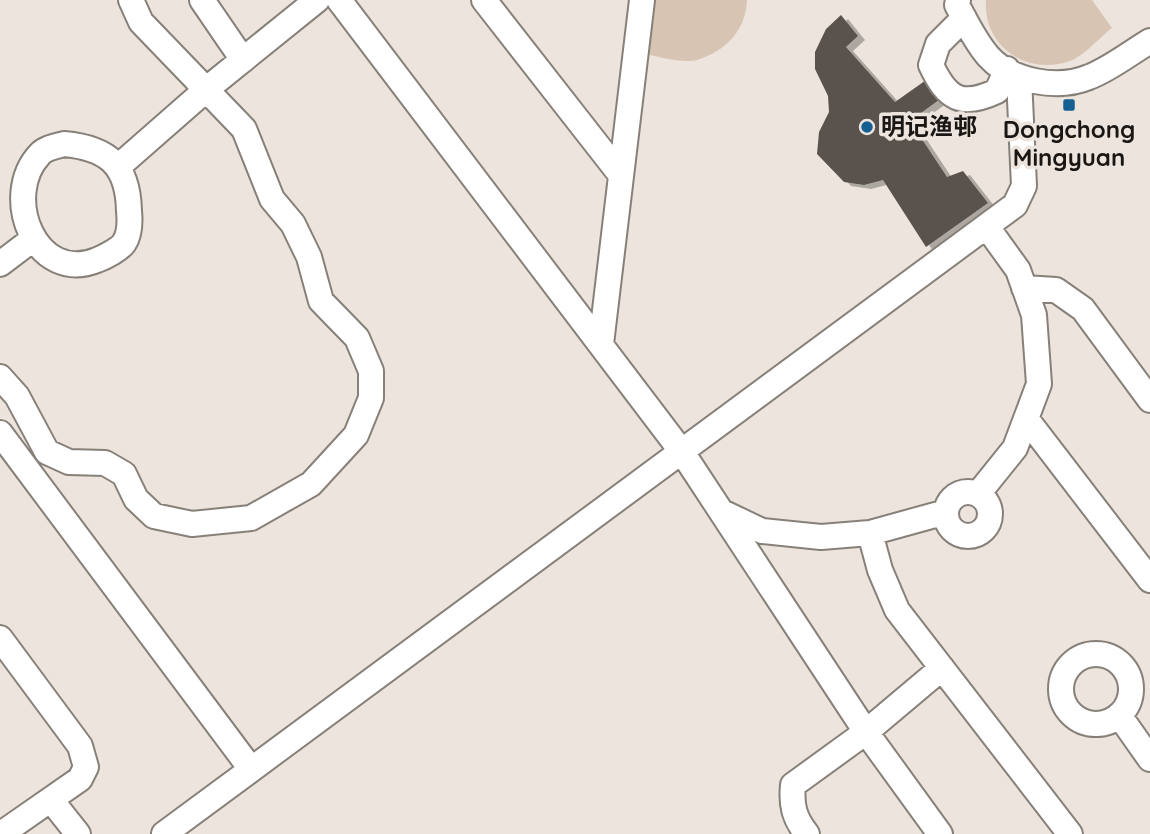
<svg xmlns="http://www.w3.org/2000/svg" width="1150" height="834" viewBox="0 0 1150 834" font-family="Quicksand,'Noto Sans SC',sans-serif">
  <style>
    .green { fill: #d8c4b2 }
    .building { fill: #5a534d; filter: url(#shadow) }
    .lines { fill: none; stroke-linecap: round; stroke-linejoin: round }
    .minor-casing { stroke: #878079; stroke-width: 28 }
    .minor { stroke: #fff; stroke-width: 24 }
    .poi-dot { fill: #165f93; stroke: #ece4dd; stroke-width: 2.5 }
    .labels { text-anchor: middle; stroke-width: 7; stroke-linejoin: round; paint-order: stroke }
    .poi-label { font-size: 24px; font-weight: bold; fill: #191614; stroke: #ece4dd; text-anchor: start }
  </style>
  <defs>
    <filter id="shadow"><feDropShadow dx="7" dy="4" stdDeviation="0" flood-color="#0004"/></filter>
  </defs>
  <rect width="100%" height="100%" fill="#ece4dd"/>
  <path class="green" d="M650,0H747C746,30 726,51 697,60C683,64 656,56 641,53Z
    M986,0H1092L1112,28C1100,37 1084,56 1070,61C1026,76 983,46 986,0Z"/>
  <path class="building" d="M841,15L858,36L846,47L895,102L929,78L943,97L910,121L947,177L963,171L988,203L926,247L883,180L864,185L844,182L817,154L819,132L829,112L828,96L815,69V52L826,29Z"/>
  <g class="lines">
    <defs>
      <path id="minor" d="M202,0L243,60
        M339,0L682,452L866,732L940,834
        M484,0L620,174
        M958,0L957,5C966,22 975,41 988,56C1011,82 1058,90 1089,77C1110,69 1130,53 1150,41
        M964,18L938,44L931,65C947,99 961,108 997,91L1007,69
        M64,144C108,148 128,165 129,211C130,221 130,234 124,243C120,249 105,257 97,260C36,285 0,196 40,154C45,148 57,146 64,144Z
        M119,166L208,88L317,0
        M0,264L33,239
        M1024,288L1056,290L1083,309L1150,400
        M601,344L642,0
        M0,377L17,396L47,452L69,462L105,463L124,474L136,499L154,516L192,524L251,518L311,484L356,435L371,398V371L357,338L321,301L309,257L293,224L272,199L244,129L141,22L131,0
        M1028,421L1150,580
        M0,433L251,769
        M946 514a22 22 0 1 1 44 0a22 22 0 1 1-44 0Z
        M978,494L1015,448L1039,384L1034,315L1018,270L987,227
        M722,512L762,531L821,537L870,533L946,512
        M870,533L880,570L897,610L1070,834
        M0,638L80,746L86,767L80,779L1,834
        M1061 689a35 35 0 1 1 70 0a35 35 0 1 1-70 0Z
        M1119,715L1150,759
        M51,800L78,834
        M164,834L1015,205L1024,186L1019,78
        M807,834C794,818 791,805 793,785L866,732L942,668"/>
    </defs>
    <use href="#minor" class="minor-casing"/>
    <use href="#minor" class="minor"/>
  </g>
  <g class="poi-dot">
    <rect x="1062" y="98" width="14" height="14" rx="3.5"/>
    <circle cx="867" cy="127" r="7"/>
  </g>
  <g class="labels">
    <g class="poi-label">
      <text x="881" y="135">明记渔邨</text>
      <text x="1069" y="138" text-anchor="middle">Dongchong<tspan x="1069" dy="28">Mingyuan</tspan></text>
    </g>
  </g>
</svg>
